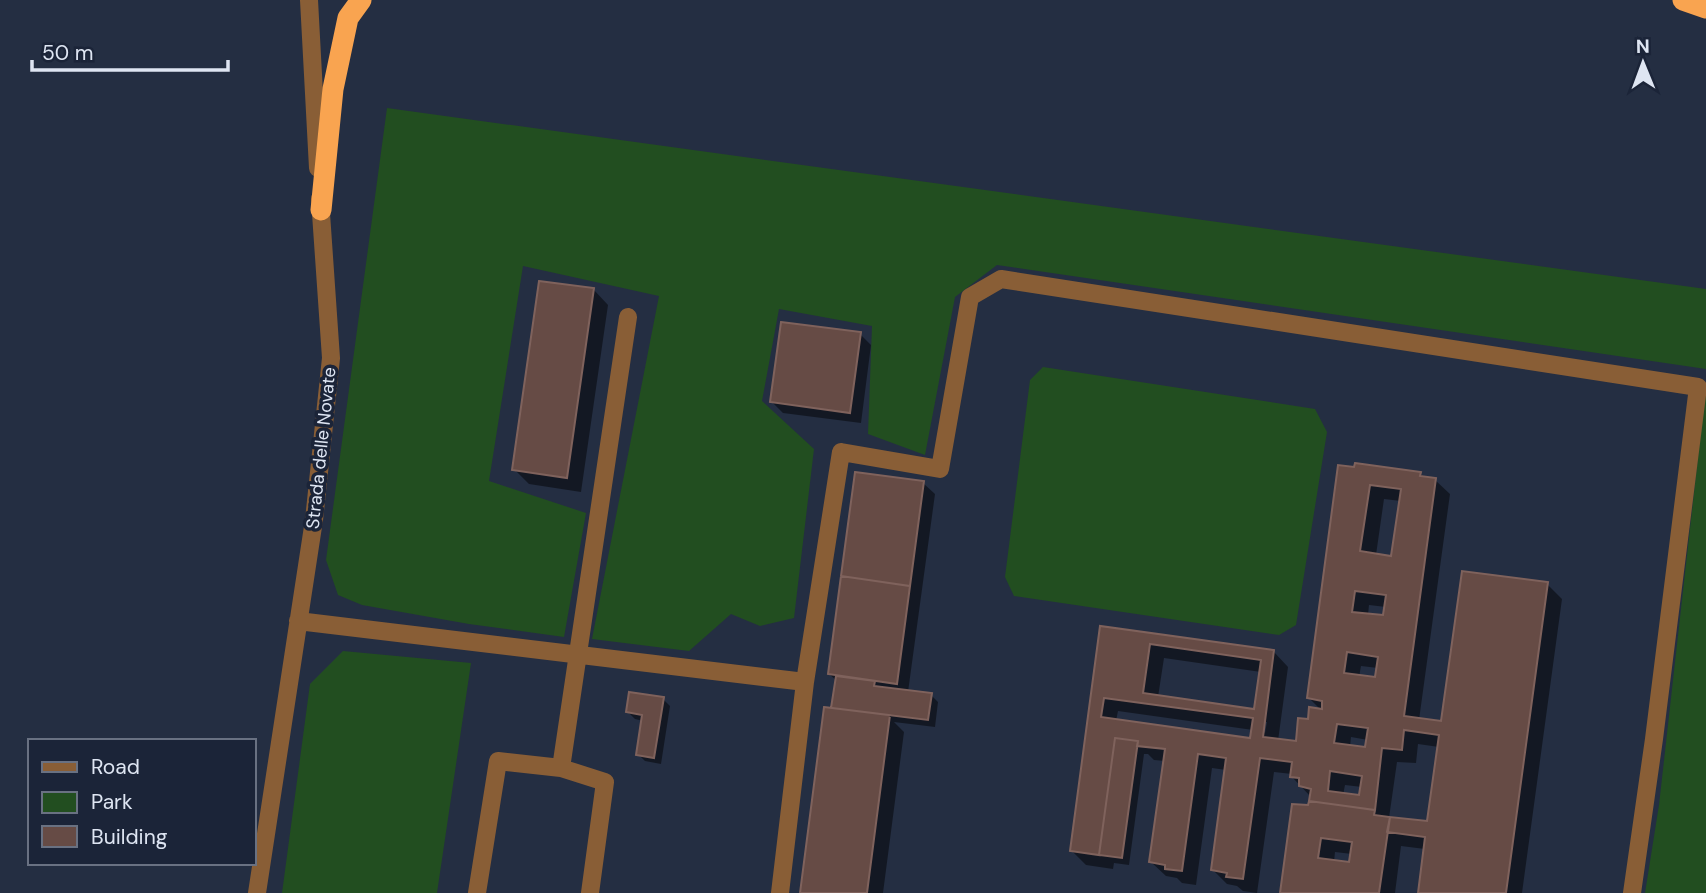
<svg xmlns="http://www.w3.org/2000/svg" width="1706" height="893" viewBox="0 0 1706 893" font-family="'DM Sans',sans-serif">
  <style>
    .green { fill: #224e20 }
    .shadow { fill: #0007; fill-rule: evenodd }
    .building { fill: #664b45; stroke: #7f625c; stroke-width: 2; fill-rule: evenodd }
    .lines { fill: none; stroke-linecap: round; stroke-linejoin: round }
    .minor { stroke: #895e36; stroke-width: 18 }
    .highway { stroke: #f9a450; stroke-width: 21 }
    .labels { text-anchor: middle; stroke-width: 7; stroke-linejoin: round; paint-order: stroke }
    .street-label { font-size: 18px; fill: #dee5f2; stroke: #1b2438 }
  </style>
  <rect width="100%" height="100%" fill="#242e42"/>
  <path class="green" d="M387,108L1706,289V369L997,265L955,297L925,455L868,434L872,326L779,309L762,401L814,449L794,618L760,626L731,614L689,651L592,639L659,296L523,266L489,481L586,513L564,637L469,624L362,605L338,595L326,560Z
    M1043,367L1315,409L1327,432L1296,625L1279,635L1014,596L1005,577L1030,380Z
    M1706,386V893H1645L1659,805Z
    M343,651L471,663L437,893H282L310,684Z"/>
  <path class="shadow" d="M594,290L608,305L581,492L529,484L514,469Z
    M860,334L871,345L861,423L783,413L772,402Z
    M1340,467L1420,474L1425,478L1435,480L1450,494L1419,720L1443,722L1547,584L1562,599L1522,893H1419L1425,849L1401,846L1395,893H1281L1311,797L1292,777V774L1274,772L1257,893L1243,891L1237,886L1227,884L1213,870L1226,770L1212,768L1196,885L1182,883L1177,878L1166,876L1151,862L1165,761L1154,760L1148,754H1144L1129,865L1114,863L1113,869L1086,865L1072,851L1102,628L1274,652L1288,667L1278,741L1297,743L1309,721L1322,711L1309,698ZM1384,499L1401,501L1393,558L1376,555ZM1369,605L1386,607L1385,617L1368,615ZM1164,658L1261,672L1256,711L1158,697ZM1361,666L1378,668L1376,679L1359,677ZM1118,711L1253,730L1252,740L1116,721ZM1263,722H1267L1265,733L1262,730ZM1351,737L1368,740L1366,749L1350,747ZM1418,744L1439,747L1429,823L1389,818L1397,762L1416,763ZM1345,785L1362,787L1360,797L1343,795ZM1335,852L1352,854L1351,864L1334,862Z
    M923,483L935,494L908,692L931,695L938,702L935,727L894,722L904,732L883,893H802L837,681L829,674Z
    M663,699L670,706L661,764L645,761L638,754L643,721L635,719L628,712Z"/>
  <path class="building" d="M539,281L594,288L567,478L512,470Z
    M781,322L861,332L850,413L770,402Z
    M1355,463L1421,472L1420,476L1436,478L1404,716L1441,721L1462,571L1548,582L1506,893H1418L1425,837L1387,832L1390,817L1427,821L1439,735L1404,730L1402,750L1382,748L1375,810L1309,801L1311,789L1299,786V778L1290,777L1292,762L1260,758L1243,879L1226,877L1227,873L1211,870L1226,758L1198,754L1182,871L1165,869V865L1149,862L1165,749L1137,746L1138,741L1115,738L1099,855L1070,851L1100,626L1274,650L1263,737L1296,741L1298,718L1308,719L1309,707L1322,709V701L1307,698L1338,465L1354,467ZM1370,485L1401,489L1391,556L1360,551ZM1355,591L1386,595L1383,615L1352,612ZM1150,644L1261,660L1254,709L1143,693ZM1347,652L1378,657L1375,677L1344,673ZM1104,698L1253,718L1250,738L1101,717ZM1337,724L1368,728L1365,747L1334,743ZM1330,771L1362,776L1359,795L1328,791Z
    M855,472L924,481L910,586L841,576Z
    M841,576L910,586L897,684L828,674Z
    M836,676L875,681L874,686L932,693L928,720L831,708Z
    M629,692L664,697L654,758L636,755L642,715L626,712Z
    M824,707L890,715L867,893H800Z
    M1115,738L1138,741L1122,858L1099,855Z
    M1309,801L1375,810L1374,815L1390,817L1379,893H1280L1292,804L1308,805ZM1321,838L1352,842L1349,862L1318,858Z"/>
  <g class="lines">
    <path class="minor" d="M309,0L318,168
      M298,621L805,682L841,452L940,469L970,297L1001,279L1698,387L1654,739L1632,893
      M561,768L628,317
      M257,893L314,520L331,358L320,199
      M477,893L498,761L561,768L605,782L590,893
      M780,893L805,682"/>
    <path class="highway" d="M1683,0L1706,8
      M321,210L333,89L348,18L361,0"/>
  </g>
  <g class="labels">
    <g class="street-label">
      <text transform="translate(321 448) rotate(-84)" y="6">Strada delle Novate</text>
    </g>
  </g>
  <rect x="28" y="739" width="228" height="126" fill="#1b2438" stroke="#697182" stroke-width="2"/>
  <rect x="42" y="762" width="35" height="10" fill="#895e36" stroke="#697182" stroke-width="2"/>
  <text x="91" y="774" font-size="21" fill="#dee5f2">Road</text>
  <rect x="42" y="792" width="35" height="21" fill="#224e20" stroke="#697182" stroke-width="2"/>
  <text x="91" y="809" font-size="21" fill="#dee5f2">Park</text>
  <rect x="42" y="826" width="35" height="21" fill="#664b45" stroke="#697182" stroke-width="2"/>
  <text x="91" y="844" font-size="21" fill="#dee5f2">Building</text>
  <g transform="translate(1643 63) rotate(359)" stroke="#1b2438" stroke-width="5" paint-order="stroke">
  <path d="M0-5L12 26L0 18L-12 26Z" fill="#dee5f2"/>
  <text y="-10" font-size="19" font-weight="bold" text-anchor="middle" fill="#dee5f2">N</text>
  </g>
  <path d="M32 60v10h196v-10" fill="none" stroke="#dee5f2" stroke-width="3.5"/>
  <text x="42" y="60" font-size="21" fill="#dee5f2" stroke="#1b2438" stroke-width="5" paint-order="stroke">50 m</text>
</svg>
